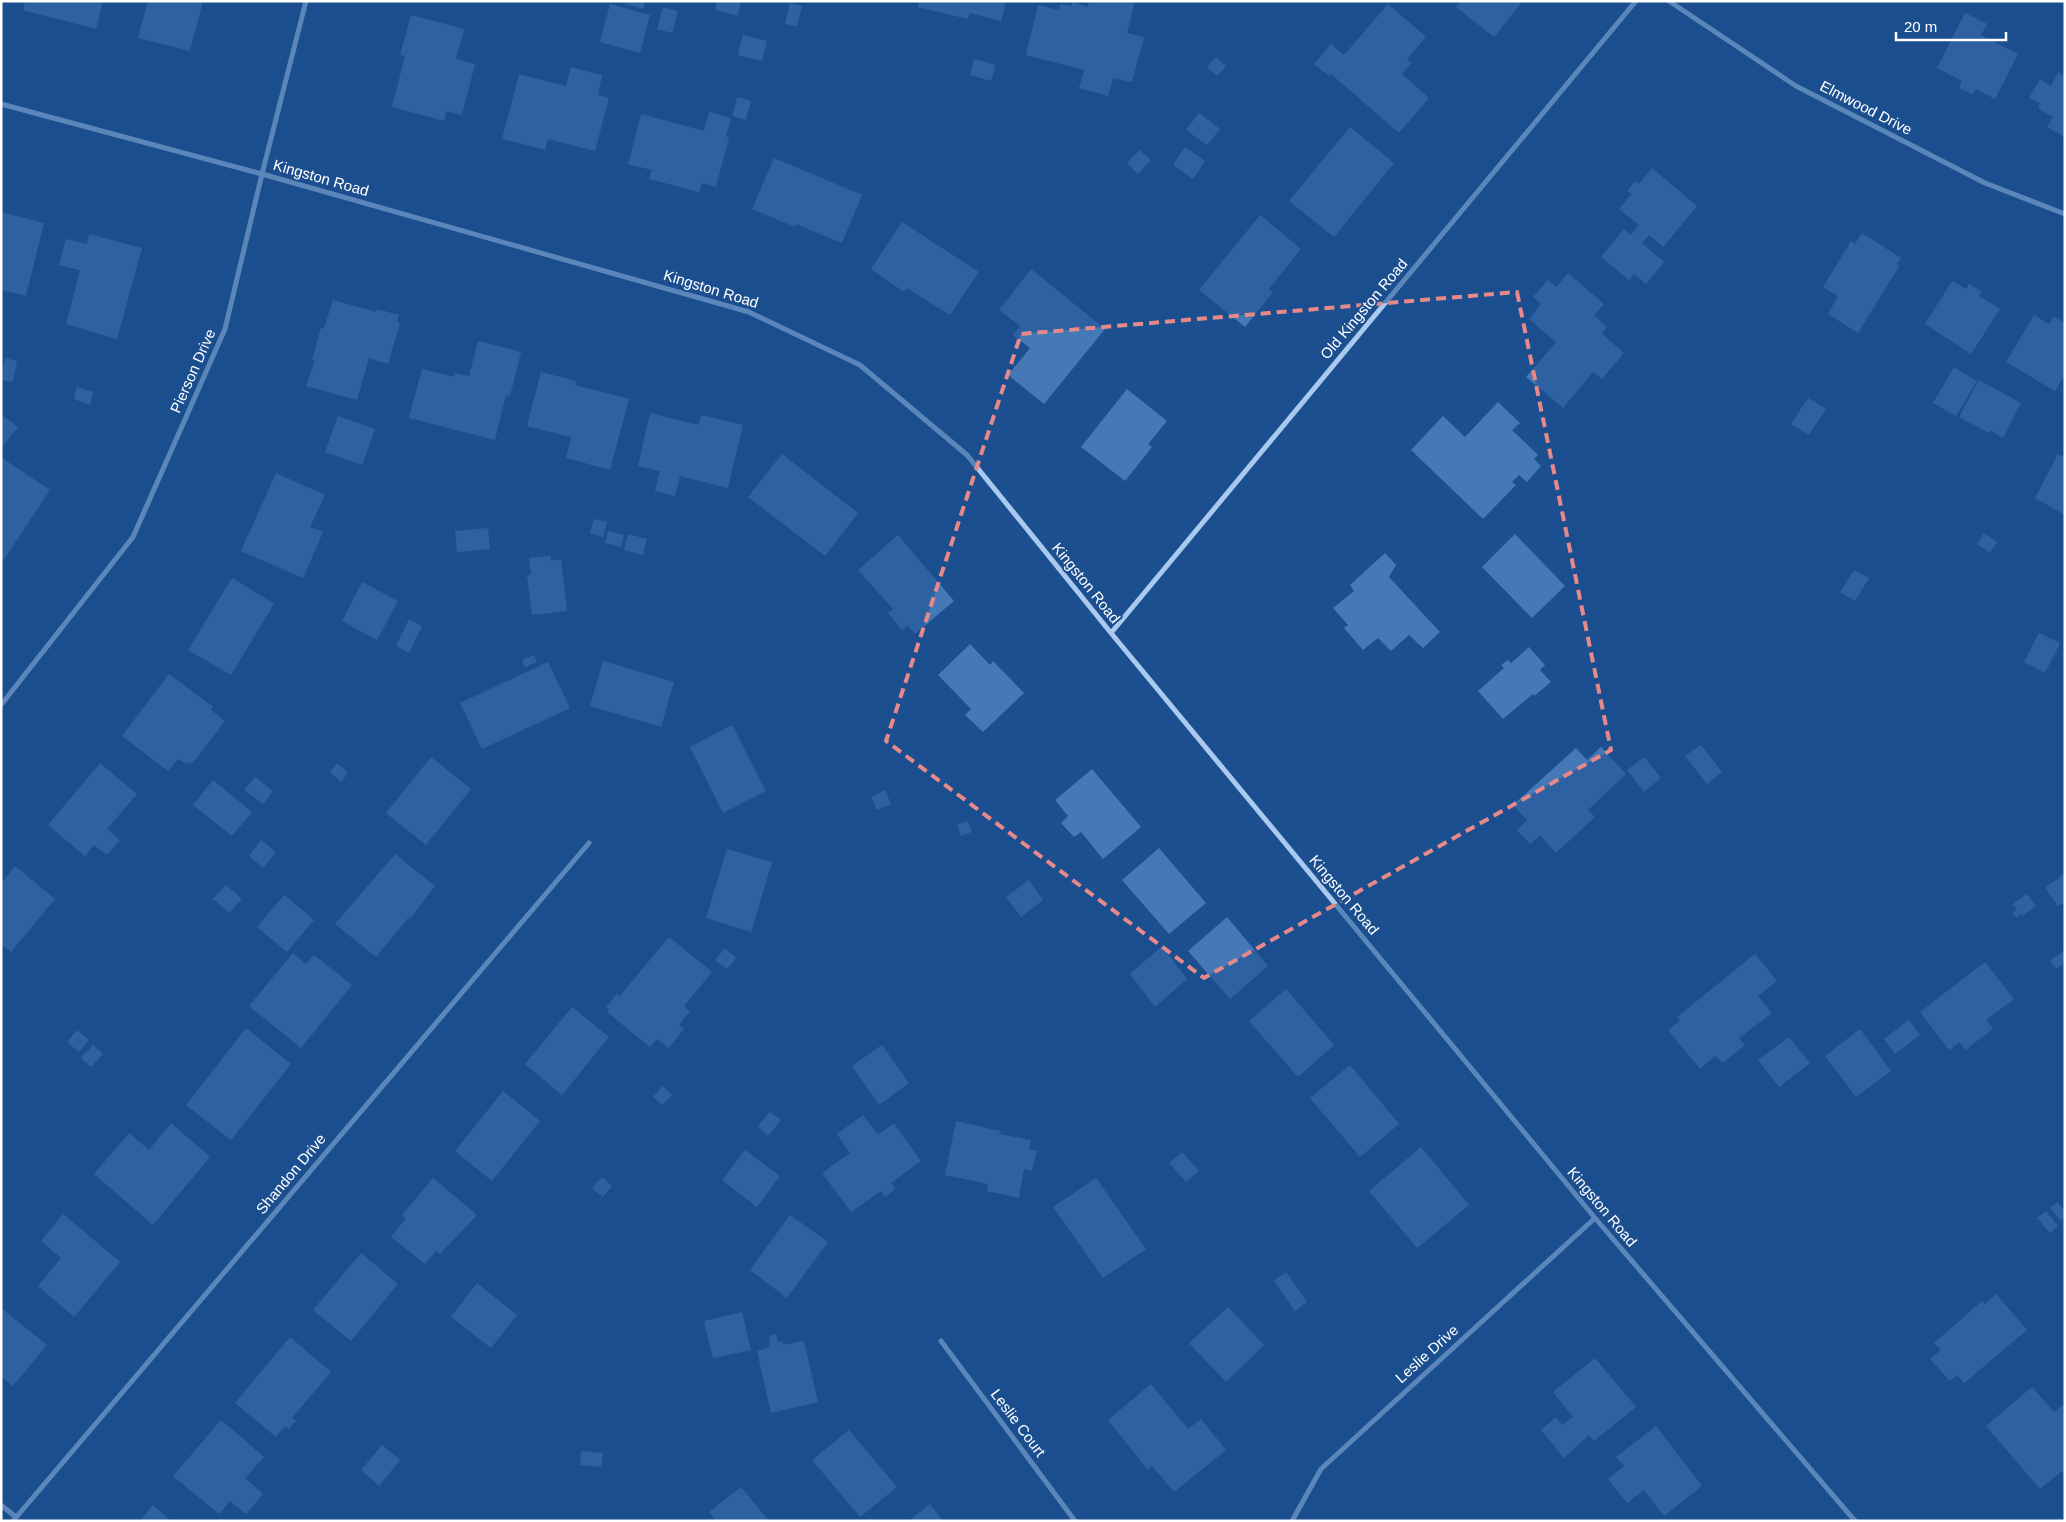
<svg xmlns="http://www.w3.org/2000/svg" width="2066" height="1522" viewBox="0 0 2066 1522" font-family="Helvetica,sans-serif">
  <style>
    .building { fill: #4478b7 }
    .lines { fill: none; stroke-linecap: round; stroke-linejoin: round }
    .minor { stroke: #a9c9ee; stroke-width: 5 }
    .marked { fill: none; stroke: #e88989; stroke-width: 4; stroke-dasharray: 10 6; stroke-linejoin: round }
    .labels { text-anchor: middle; stroke-width: 4; stroke-linejoin: round; paint-order: stroke }
    .street-label { font-size: 15px; fill: #fff; stroke: #1b4f8f }
  </style>
  <rect width="100%" height="100%" fill="#1b4f8f"/>
  <path class="building" d="M25,1H103L96,29L23,10Z
    M148,1H203L190,51L138,38Z
    M626,1H645L643,9L625,4Z
    M717,1H741L738,16L715,10Z
    M919,1H1006L1001,21L970,13L968,19L918,7Z
    M1089,1H1135L1127,33L1144,37L1132,82L1113,78L1108,96L1079,88L1084,70L1026,55L1038,5L1059,10L1060,4L1072,6V2L1088,7Z
    M1461,1H1523L1494,37L1456,7Z
    M790,3L802,6L797,26L785,24Z
    M610,4L650,15L640,53L600,42Z
    M1388,4L1426,37L1407,59L1411,63L1402,74L1429,98L1399,133L1331,74L1329,76L1314,64L1331,44L1344,55Z
    M663,7L678,11L672,33L657,29Z
    M1965,13L1987,24L1981,35L2018,54L1995,99L1976,89L1973,95L1968,92L1959,88L1962,81L1937,68Z
    M411,15L464,29L456,59L475,64L462,115L446,111L444,121L392,107L405,56L400,55Z
    M743,35L767,41L762,61L738,55Z
    M1216,57L1226,66L1217,76L1207,67Z
    M974,59L996,65L991,81L970,75Z
    M571,67L602,75L598,95L609,98L595,151L548,139L545,150L502,139L519,74L566,86Z
    M2058,72L2065,76V137L2047,127L2053,117L2038,108L2040,103L2029,98L2040,79L2051,86Z
    M737,97L751,101L746,120L732,116Z
    M709,112L731,118L726,136L729,137L716,187L702,183L699,192L649,179L652,170L628,164L641,114L704,131Z
    M1199,113L1220,129L1207,145L1186,130Z
    M1350,127L1394,163L1334,237L1289,201Z
    M1185,147L1205,161L1193,179L1173,165Z
    M1139,150L1151,160L1138,174L1127,163Z
    M774,158L862,195L842,243L796,224L795,227L752,209Z
    M1652,168L1697,206L1663,247L1649,235L1642,243L1664,262L1646,284L1634,274L1629,280L1601,257L1624,229L1631,235L1639,225L1619,209L1632,194L1627,191L1635,181L1639,184Z
    M1,212L44,223L26,296L1,290Z
    M1260,215L1301,249L1269,289L1273,292L1245,327L1199,290Z
    M902,222L979,272L950,315L907,288L904,292L871,269Z
    M1862,233L1901,258L1897,264L1900,265L1858,333L1828,314L1838,296L1823,287L1851,241L1855,244Z
    M89,234L142,248L117,339L66,324L80,270L59,265L66,239L87,244Z
    M1031,269L1105,329L1044,404L1008,375L1030,348L1013,335L1020,326L999,310Z
    M1568,273L1604,304L1594,315L1607,327L1602,334L1624,353L1602,379L1593,372L1563,408L1526,377L1556,342L1529,319L1541,304L1533,297L1548,280L1556,287Z
    M1952,281L1966,289L1969,284L1982,292L1979,296L2000,309L1971,354L1925,324Z
    M333,300L376,312L377,309L399,315L397,322L400,323L388,364L369,358L357,400L306,386L315,361L312,360L321,328H324Z
    M2034,315L2049,324L2054,317L2065,323V375L2055,391L2006,362Z
    M478,341L521,352L510,396L506,395L495,440L409,418L422,369L454,377L455,373L469,376Z
    M5,358L17,361L13,382L1,380Z
    M1954,367L1977,381L1956,416L1933,403Z
    M541,372L576,381L575,385L629,399L610,470L566,458L571,437L527,426Z
    M1979,380L2021,403L2003,438L1990,430L1989,433L1959,417Z
    M77,387L93,392L90,405L74,399Z
    M1127,389L1167,421L1148,444L1152,447L1125,481L1081,447Z
    M1808,398L1826,409L1809,435L1791,424Z
    M1498,402L1520,423L1512,430L1538,455L1534,459L1541,466L1527,482L1519,475L1512,482L1516,485L1483,519L1411,450L1443,416L1465,437Z
    M650,413L699,425L701,415L743,425L728,488L680,476L675,496L655,491L660,471L638,466Z
    M1,414L18,427L1,448Z
    M338,416L375,429L362,465L325,452Z
    M782,454L858,513L825,556L748,497Z
    M2058,454L2065,458V515L2035,498Z
    M2,458L50,490L1,564V459Z
    M276,473L325,495L310,527L323,532L303,578L241,551Z
    M594,519L607,522L603,537L590,533Z
    M488,528L490,549L457,552L455,531Z
    M608,531L624,535L621,547L605,543Z
    M1984,533L1997,542L1990,553L1977,544Z
    M628,534L647,539L643,555L624,550Z
    M1515,534L1565,586L1532,618L1482,567Z
    M898,535L954,601L915,634L908,626L902,630L888,613L893,609L858,570Z
    M1385,553L1396,565L1389,577L1440,632L1423,648L1409,635L1391,651L1378,638L1363,650L1344,628L1348,625L1333,608L1354,591L1350,585Z
    M551,556V561L561,559L567,611L532,615L527,575H531L529,558Z
    M1854,570L1869,578L1855,601L1840,592Z
    M232,578L274,604L231,675L188,650Z
    M362,582L398,601L377,640L342,621Z
    M409,619L422,626L409,653L396,646Z
    M2039,633L2060,643L2045,673L2024,662Z
    M970,644L990,665L993,661L1024,693L983,732L965,715L971,709L938,675Z
    M1529,647L1545,665L1540,670L1551,682L1534,696L1533,694L1503,719L1478,691L1504,668L1501,665L1508,660L1511,663Z
    M534,655L537,662L525,667L522,660Z
    M603,661L674,682L661,727L590,706Z
    M548,662L570,708L482,749L460,703Z
    M169,674L213,707L211,710L225,721L192,764L189,762L186,764L178,759L168,771L122,736Z
    M732,725L766,791L723,813L690,747Z
    M1701,745L1722,772L1707,784L1685,756Z
    M1601,747L1626,774L1588,810L1595,817L1556,853L1540,835L1530,844L1517,830L1527,820L1513,805L1576,748L1587,760Z
    M431,757L471,789L426,845L386,813Z
    M1644,757L1661,778L1644,792L1627,770Z
    M100,763L137,794L107,829L120,840L107,855L94,845L85,856L48,825Z
    M337,763L348,773L341,782L330,772Z
    M1092,769L1141,827L1103,859L1081,832L1074,837L1061,823L1068,816L1055,800Z
    M255,777L273,791L263,804L244,790Z
    M213,780L252,812L232,836L193,805Z
    M885,790L891,804L877,810L871,797Z
    M968,821L972,832L961,836L957,825Z
    M261,840L276,852L263,868L249,856Z
    M1159,848L1206,903L1169,934L1122,880Z
    M727,849L772,862L751,932L706,918Z
    M395,854L435,886L410,919L408,918L376,957L335,924Z
    M15,866L55,899L11,952L1,944V884Z
    M2065,873V902L2058,906L2045,888Z
    M1029,880L1043,900L1021,917L1006,897Z
    M226,885L242,899L229,913L213,899Z
    M2027,894L2036,906L2022,916L2021,914L2017,918L2012,913L2017,910L2013,904Z
    M284,895L314,920L287,952L257,927Z
    M1227,917L1268,966L1230,999L1188,951Z
    M669,937L712,972L684,1006L690,1011L679,1025L684,1029L669,1048L657,1039L650,1047L607,1012L609,1009L606,1007L617,994L619,997Z
    M1162,946L1187,979L1155,1007L1130,974Z
    M725,948L736,958L727,969L715,960Z
    M2065,950V963L2056,969L2050,961Z
    M293,953L306,964L314,955L352,985L301,1048L249,1006Z
    M1755,954L1777,981L1758,996L1772,1013L1739,1038L1745,1045L1723,1063L1715,1056L1700,1069L1668,1030L1680,1021L1677,1017Z
    M1985,962L2014,999L1986,1020L1993,1029L1965,1050L1960,1042L1949,1050L1920,1012Z
    M1286,989L1334,1045L1298,1077L1249,1021Z
    M572,1007L609,1037L562,1095L525,1064Z
    M1909,1020L1920,1035L1895,1054L1884,1039Z
    M246,1028L291,1064L231,1140L186,1105Z
    M1860,1029L1891,1071L1856,1097L1825,1056Z
    M77,1030L89,1040L79,1052L67,1042Z
    M1789,1037L1810,1063L1779,1087L1758,1060Z
    M93,1045L103,1054L91,1067L81,1058Z
    M882,1045L909,1083L879,1105L852,1066Z
    M1350,1065L1399,1124L1360,1157L1310,1098Z
    M663,1086L672,1095L662,1105L653,1097Z
    M503,1091L540,1121L492,1181L455,1151Z
    M770,1112L781,1120L768,1136L758,1126Z
    M863,1115L878,1135L894,1123L921,1161L891,1183L896,1188L885,1197L881,1191L851,1212L822,1173L850,1153L837,1134Z
    M956,1121L1000,1131L999,1134L1031,1140L1029,1150H1037L1032,1171L1024,1169L1019,1198L987,1191L988,1184L945,1175Z
    M171,1123L210,1157L153,1225L94,1174L129,1133L149,1150Z
    M1421,1147L1469,1205L1417,1248L1369,1191Z
    M745,1150L780,1176L757,1207L722,1180Z
    M1182,1152L1199,1171L1186,1182L1169,1163Z
    M602,1177L612,1186L603,1197L592,1188Z
    M433,1178L477,1215L440,1254L436,1251L425,1264L391,1237L406,1218L402,1215Z
    M1096,1178L1146,1249L1103,1278L1053,1207Z
    M2057,1202L2065,1211V1217L2061,1221L2050,1208Z
    M2046,1211L2058,1226L2050,1233L2037,1218Z
    M63,1214L120,1262L74,1317L38,1286L61,1258L41,1241Z
    M790,1215L828,1242L787,1298L750,1270Z
    M361,1253L398,1284L351,1341L313,1310Z
    M1286,1272L1307,1302L1295,1311L1274,1281Z
    M477,1283L517,1315L491,1348L451,1317Z
    M1996,1294L2027,1330L1964,1383L1957,1375L1950,1381L1930,1359L1941,1350L1934,1343L1982,1301L1985,1304Z
    M1228,1307L1264,1345L1226,1382L1189,1343Z
    M1,1308L47,1345L13,1386L1,1376Z
    M742,1312L751,1350L713,1358L704,1321Z
    M776,1334L778,1342L782,1341L783,1345L804,1341L818,1402L771,1413L757,1351L770,1347L769,1336Z
    M290,1337L331,1372L292,1418L296,1421L289,1429L285,1426L276,1437L235,1403Z
    M1595,1358L1636,1407L1594,1441L1589,1435L1564,1458L1541,1430L1556,1417L1562,1425L1573,1417L1553,1392Z
    M1151,1384L1188,1429L1201,1419L1226,1450L1174,1492L1152,1466L1148,1470L1108,1420Z
    M2032,1387L2054,1412L2065,1403V1475L2062,1471L2040,1489L1986,1426Z
    M221,1420L264,1457L245,1478L263,1494L246,1514L230,1501L219,1514L173,1476Z
    M1656,1426L1702,1486L1664,1516L1644,1490L1627,1503L1608,1479L1624,1466L1616,1457Z
    M849,1430L897,1487L860,1517L812,1460Z
    M382,1445L400,1460L379,1486L361,1470Z
    M581,1451L603,1453L601,1467L580,1465Z
    M741,1487L769,1521H716L709,1512Z
    M930,1504L943,1521H909Z
    M153,1505L171,1521H140Z"/>
  <g class="lines">
    <path class="minor" d="M1669,1L1796,86L1985,183L2065,214
      M1,104L262,174L749,312L860,365L967,455L1111,633L1595,1218L1855,1521
      M1111,633L1636,1
      M1,705L133,537L225,329L262,174L306,1
      M941,1341L1075,1521
      M1,1505L16,1517
      M13,1521L589,843
      M1292,1521L1321,1469L1595,1218"/>
  </g>
  <path d="M0 0H2066V1522H0ZM1517,292L1611,750L1204,978L886,741L1021,334Z" fill="#1b4f8f" fill-opacity=".55" fill-rule="evenodd"/>
  <path class="marked" d="M1517,292L1611,750L1204,978L886,741L1021,334Z"/>
  <g class="labels">
    <g class="street-label">
      <text transform="translate(1866 108) rotate(27)" y="5">Elmwood Drive</text>
      <text transform="translate(321 178) rotate(16)" y="5">Kingston Road</text>
      <text transform="translate(711 289) rotate(17)" y="5">Kingston Road</text>
      <text transform="translate(1364 309) rotate(-50)" y="5">Old Kingston Road</text>
      <text transform="translate(193 371) rotate(-66)" y="5">Pierson Drive</text>
      <text transform="translate(1086 583) rotate(51)" y="5">Kingston Road</text>
      <text transform="translate(1344 895) rotate(50)" y="5">Kingston Road</text>
      <text transform="translate(291 1174) rotate(-50)" y="5">Shandon Drive</text>
      <text transform="translate(1602 1207) rotate(50)" y="5">Kingston Road</text>
      <text transform="translate(1427 1354) rotate(-42)" y="5">Leslie Drive</text>
      <text transform="translate(1018 1423) rotate(53)" y="5">Leslie Court</text>
    </g>
  </g>
  <rect width="2066" height="1522" fill="none" stroke="#ffffff" stroke-width="5"/>
  <path d="M1896 32v8h110v-8" fill="none" stroke="#ffffff" stroke-width="2.5"/>
  <text x="1904" y="32" font-size="15" fill="#ffffff" stroke="#1b4f8f" stroke-width="4" paint-order="stroke">20 m</text>
</svg>
